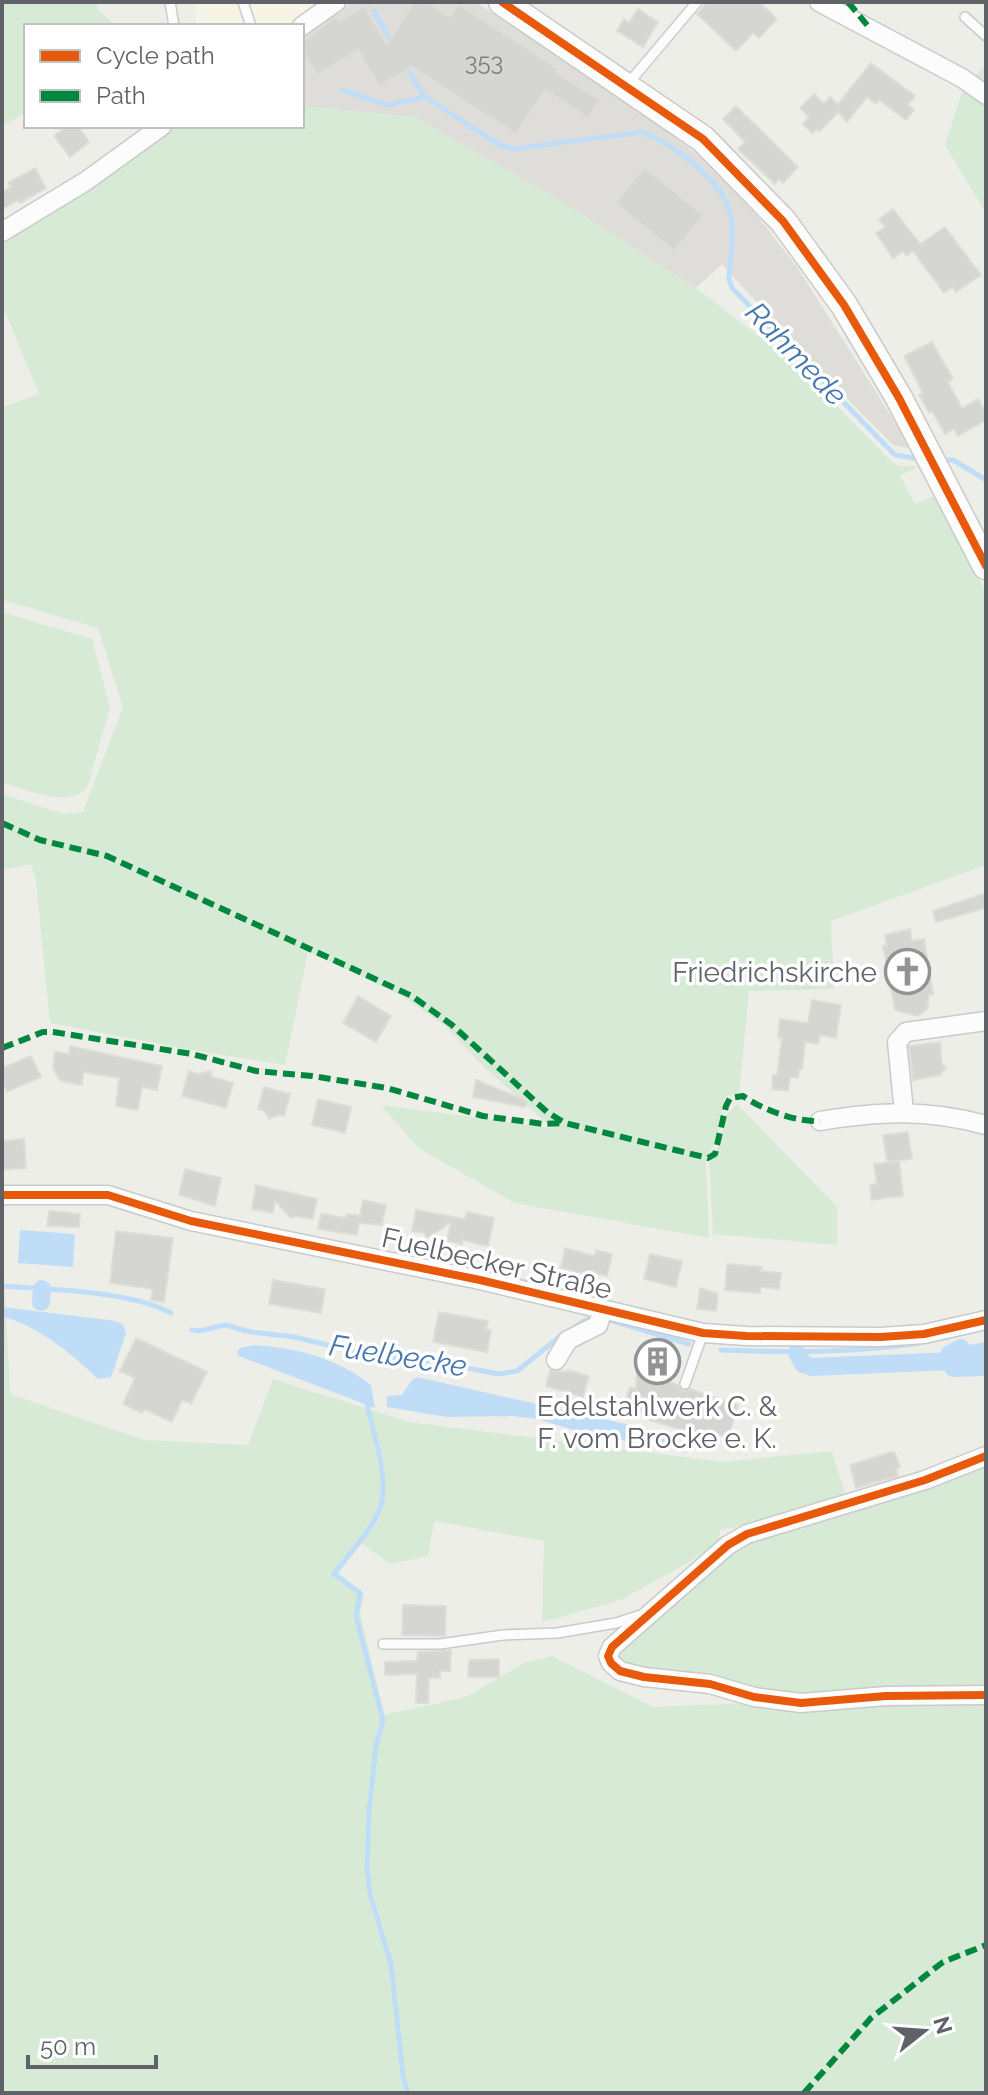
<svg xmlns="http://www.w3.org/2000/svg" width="988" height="2095" viewBox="0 0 988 2095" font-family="Raleway,sans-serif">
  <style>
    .commercial { fill: #f6f4e4 }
    .industrial { fill: #deddd9 }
    .green { fill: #d7ead6 }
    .water { fill: #bfddf7 }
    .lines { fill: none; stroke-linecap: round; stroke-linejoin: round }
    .stream { stroke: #bfddf7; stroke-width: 5 }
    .canal { stroke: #bfddf7; stroke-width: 18 }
    .building { fill: #d5d5d2; stroke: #deddd8; stroke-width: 2 }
    .lane-casing { stroke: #cacaca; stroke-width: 12 }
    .street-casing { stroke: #cacaca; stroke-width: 21 }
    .secondary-casing { stroke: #cacaca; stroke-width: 29 }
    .lane { stroke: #fcfcfc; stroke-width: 9 }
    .street { stroke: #fcfcfc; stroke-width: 18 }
    .secondary { stroke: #fcfcfc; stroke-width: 26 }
    .quiet { stroke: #00873e; stroke-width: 6; stroke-dasharray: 12 6; stroke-linecap: butt }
    .cycleway-casing { stroke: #fff; stroke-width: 13 }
    .cycleway { stroke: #e8590c; stroke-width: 8 }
    .labels { text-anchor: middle; stroke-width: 7; stroke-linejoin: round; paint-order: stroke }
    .number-label { font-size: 24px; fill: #7e8083 }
    .poi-label { font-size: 28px; fill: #5f6267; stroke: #fff; text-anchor: end }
    .street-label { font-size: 28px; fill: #5f6267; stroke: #fff }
    .water-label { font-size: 30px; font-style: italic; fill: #4676b0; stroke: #fff }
  </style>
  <rect width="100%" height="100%" fill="#eeeee9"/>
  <path class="commercial" d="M195,2H320L283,26H197Z"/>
  <path class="industrial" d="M352,2H476L667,131L702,158L755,213L797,267L905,438L908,448L893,445L812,363L722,264L696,288L561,201L415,117L302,106V37Z"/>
  <path class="green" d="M2,2H96L98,9L115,26H26V112L2,127Z
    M986,64V213L945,145L963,89Z
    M302,106L415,117L561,201L696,288L800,368L890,460L899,466H915L916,468L900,476L915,504L936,495L986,592V865L831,921L834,989L749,991L739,1093L725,1097L717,1138L706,1160L709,1238L515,1203L418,1148L381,1105L552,1128L483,1066L445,1026L402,996L308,951L285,1065L186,1049L50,1023L36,880L31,864L2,870V794L64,814L83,812L123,707L98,628L2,600V407L39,394L2,304V239L89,186L176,126H302Z
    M2,612L92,639L110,708L87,788C66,809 28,790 2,782Z
    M737,1104L837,1207V1245L713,1234L709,1160L716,1154L727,1115Z
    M2,1228L10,1394L144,1440L248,1445L273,1379L409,1422L723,1462L832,1451L846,1497L772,1520L720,1530L719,1542L714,1548L621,1600L542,1622L544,1541L434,1521L428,1556L390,1564L361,1543L337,1572L364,1593L360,1613L384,1715L466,1697L524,1663L552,1656L653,1707L772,1702L643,1672L620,1664L615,1655L726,1554L769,1535L986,1463V2093H2Z"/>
  <path class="water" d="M20,1230L75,1234L73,1267L18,1263Z
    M2,1307L116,1321L123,1325L126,1333L111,1377L98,1379C69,1351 40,1328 2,1316Z
    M254,1345C296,1348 338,1358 371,1385L375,1408L239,1356L237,1352L240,1348Z
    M417,1377L657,1431L670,1437L673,1444L603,1439L537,1419L512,1416L447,1417L387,1407V1396L402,1395L411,1381Z"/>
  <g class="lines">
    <path class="stream" d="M368,2L369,3
      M374,11L393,45
      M404,64L425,97L498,144L513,149L642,132C674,144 723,181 731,216C735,234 730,259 729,279L732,288L895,455L920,459
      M342,90L387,105L425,97
      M942,460H953L986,480
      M2,1286C52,1290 127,1290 171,1313
      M606,1319L689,1344
      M572,1329L587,1319
      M192,1330L199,1331L225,1325L251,1332L294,1337L382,1358H413L499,1374L517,1371L563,1334
      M929,1341L974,1331
      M721,1350C788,1353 854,1353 920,1343
      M367,1404C373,1432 389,1478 381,1505C375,1527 348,1555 334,1574L360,1593L356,1616L383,1720L376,1746L369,1810L367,1867L370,1894L391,1964L403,2076L408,2093"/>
    <path class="canal" d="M41,1302L42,1289
      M986,1351L963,1355L961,1348L950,1354L953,1368L986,1367
      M797,1353L803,1364L812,1367L953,1361"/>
  </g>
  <path class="building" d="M414,2H427L450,17L459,4L558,69L556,72L600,100L588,118L545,90L516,134L412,67L379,86L358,50L317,75L302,49V42L336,16L339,21L364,6L387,44Z
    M707,2H759L777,19L759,38L753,33L736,51L697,14Z
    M638,9L658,22L643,47L617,31L624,19L629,23Z
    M871,63L915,96L908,105L914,110L906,120L879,100L876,104L867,97L847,122L838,112L819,132L817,129L812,133L803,124L809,117L800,108L814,94L824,104L830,97L838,104Z
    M736,106L798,167L783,183L779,179L775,184L738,149L745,142L723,119Z
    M67,126H78L89,142L70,157L54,136Z
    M644,167L704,215L674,251L615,203Z
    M35,168L46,188L20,203L18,200L2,209V192L11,187L8,183Z
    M893,209L920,244L945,227L981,275L956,292L952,287L944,293L913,251L906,256L903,251L893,258L876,233L885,227L879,219Z
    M932,342L953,379L948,382L962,408L978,399L986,413V420L958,436L954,429L945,434L932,411L929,413L919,395L923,393L904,356Z
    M986,893V908L936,922L933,911Z
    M910,929L912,941L924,939L933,994L929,995L927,1009L918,1016L895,1010L883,946H887L885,935Z
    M358,996L391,1016L376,1042L343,1023Z
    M812,1000L841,1005L836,1038L820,1035L818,1044L805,1042L802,1069H799L798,1078L790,1077L788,1091L772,1089L773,1075H777L782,1038L778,1037L780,1019L808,1023Z
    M940,1042L942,1064L946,1067L940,1075L913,1080L909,1046Z
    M70,1046L162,1066L157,1090L142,1087L138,1110L116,1106L119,1078L83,1072L82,1085L65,1082L59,1079L53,1068L54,1059L55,1052L69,1054Z
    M31,1056L41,1077L7,1092L2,1079V1068Z
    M189,1071L198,1074L211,1071L212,1077L233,1083L226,1108L182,1096Z
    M476,1080L527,1101L525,1107L473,1097Z
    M264,1087L290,1094L284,1116L278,1115L269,1119L265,1111L258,1109Z
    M318,1099L351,1107L345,1133L312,1125Z
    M908,1132L912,1159L887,1162L883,1135Z
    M24,1139L26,1168L2,1170V1141Z
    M899,1161L903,1196L872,1200L870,1185L877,1184L874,1164Z
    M185,1169L221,1178L215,1206L179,1195Z
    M256,1185L317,1199L313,1219L295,1216L291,1218L275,1201L273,1213L252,1209Z
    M363,1200L386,1205L382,1225L359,1223L357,1235L318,1229L321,1214L346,1218L347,1214L360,1216Z
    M416,1210L465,1219L467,1212L494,1218L488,1246L462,1240V1244L447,1241L451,1222L427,1238L424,1233L412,1231Z
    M49,1211L80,1214L79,1227L47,1226Z
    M116,1231L173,1238L164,1302L151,1300L153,1289L110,1283Z
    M565,1248L595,1256L596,1250L612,1254L607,1276L591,1272L590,1275L561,1268Z
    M650,1254L682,1261L676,1287L644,1279Z
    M727,1264L762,1267L761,1271L781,1273L779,1289L760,1287V1293L725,1290Z
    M273,1280L325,1289L321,1313L269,1304Z
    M700,1288L718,1294L716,1311L697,1309Z
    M439,1312L488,1321L486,1330H491L487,1352L433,1342Z
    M136,1338L207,1372L191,1404L182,1400L172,1422L144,1409L142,1413L123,1404L135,1378L120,1371Z
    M653,1344L672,1352L661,1379L678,1385L683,1391L690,1389L738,1405L728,1438L715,1434L711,1445L687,1443L691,1433L647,1419L648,1415L623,1407L630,1387L636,1389L637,1371L641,1373Z
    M550,1370L568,1372V1370L589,1376L583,1397L546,1386Z
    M891,1452L895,1453L900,1467L896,1468L898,1476L856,1488L850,1465Z
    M403,1605L446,1606L445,1636L402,1635Z
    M451,1650L450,1671H440V1678H429L428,1703H416L417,1674L385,1675V1662L417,1661L418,1652Z
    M499,1659V1677H468L469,1660Z"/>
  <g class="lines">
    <defs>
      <path id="lane" d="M170,2L174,26
        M243,2L251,26
        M965,17L986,36
        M627,85L697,2
        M685,1384L703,1333
        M383,1644H440L503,1635L557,1633L616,1623L641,1615"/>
      <path id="street" d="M819,2L962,78L986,95
        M302,26L336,2
        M2,232L86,181L162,126
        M904,1112L897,1042L906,1032L986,1021
        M820,1121C880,1111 927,1109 986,1125
        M2,1195H108L191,1221L480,1280L703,1333L746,1336L881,1337L924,1334L986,1320
        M556,1360L568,1340L598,1325L603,1309
        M986,1456L925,1480L747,1534L728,1545L612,1647L608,1656L611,1663L620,1671L644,1677L710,1684L754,1697L801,1703L886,1696L986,1695"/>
      <path id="secondary" d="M502,2L703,139L783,221L844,305L899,398L986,566"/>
    </defs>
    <use href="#lane" class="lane-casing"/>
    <use href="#street" class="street-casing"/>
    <use href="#secondary" class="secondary-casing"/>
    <use href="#lane" class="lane"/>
    <use href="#street" class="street"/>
    <use href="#secondary" class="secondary"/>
    <path class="quiet" d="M848,2L868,26
      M2,823L40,840L107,856L412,996L452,1025L547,1112L565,1123L708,1158L715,1154L726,1106L730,1098L743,1096C763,1110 796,1122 820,1121
      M2,1048L43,1032H53L192,1054L256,1071L312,1076L387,1088L483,1116L544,1124L565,1123
      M804,2093L871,2018L943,1962L986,1945"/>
    <defs>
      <path id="cycleway" d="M502,2L703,139L783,221L844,305L899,398L986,566
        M2,1195H108L191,1221L480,1280L703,1333L746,1336L881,1337L924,1334L986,1320
        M986,1456L925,1480L747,1534L728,1545L612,1647L608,1656L611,1663L620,1671L644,1677L710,1684L754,1697L801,1703L886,1696L986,1695"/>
    </defs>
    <use href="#cycleway" class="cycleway-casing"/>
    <use href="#cycleway" class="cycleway"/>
  </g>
  <defs>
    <symbol id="church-ring" viewBox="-11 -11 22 22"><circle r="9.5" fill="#fff" stroke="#919394" stroke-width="1.5"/><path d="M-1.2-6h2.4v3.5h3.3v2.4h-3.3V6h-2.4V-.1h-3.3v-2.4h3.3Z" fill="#919394"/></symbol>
    <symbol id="building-ring" viewBox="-11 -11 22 22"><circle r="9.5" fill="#fff" stroke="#919394" stroke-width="1.5"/><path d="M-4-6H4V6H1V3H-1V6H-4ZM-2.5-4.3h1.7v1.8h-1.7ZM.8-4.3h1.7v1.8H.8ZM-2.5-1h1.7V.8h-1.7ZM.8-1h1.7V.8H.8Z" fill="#919394"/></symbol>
  </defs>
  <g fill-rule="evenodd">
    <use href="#church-ring" x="882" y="946" width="51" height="51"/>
    <use href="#building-ring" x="632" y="1336" width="51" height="51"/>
  </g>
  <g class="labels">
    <g class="number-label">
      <text x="484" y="70">353</text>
    </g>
    <g class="poi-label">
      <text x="877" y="982">Friedrichskirche</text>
      <text x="657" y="1416" text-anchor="middle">Edelstahlwerk C. &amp;<tspan x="657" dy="32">F. vom Brocke e. K.</tspan></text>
    </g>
    <g class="street-label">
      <text transform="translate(497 1263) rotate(13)" y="10">Fuelbecker Straße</text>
    </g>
    <g class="water-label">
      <text transform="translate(796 354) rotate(46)" y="10">Rahmede</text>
      <text transform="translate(398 1356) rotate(9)" y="10">Fuelbecke</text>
    </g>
  </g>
  <rect width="988" height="2095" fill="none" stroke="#5f6267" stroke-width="8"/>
  <rect x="24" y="24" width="280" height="104" fill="#ffffff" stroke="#bfc0c2" stroke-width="2"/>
  <rect x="40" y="50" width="40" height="12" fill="#e8590c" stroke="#bfc0c2" stroke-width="2"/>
  <text x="96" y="64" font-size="24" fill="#5f6267">Cycle path</text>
  <rect x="40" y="90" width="40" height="12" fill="#00873e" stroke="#bfc0c2" stroke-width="2"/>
  <text x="96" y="104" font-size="24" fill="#5f6267">Path</text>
  <g transform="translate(924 2031) rotate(73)" stroke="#ffffff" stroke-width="6" paint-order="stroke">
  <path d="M0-6L14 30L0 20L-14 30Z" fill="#5f6267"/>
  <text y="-12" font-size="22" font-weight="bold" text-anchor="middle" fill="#5f6267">N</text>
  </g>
  <path d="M28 2055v12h128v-12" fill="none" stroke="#5f6267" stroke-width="4"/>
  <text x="40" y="2055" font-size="24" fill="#5f6267" stroke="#ffffff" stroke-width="6" paint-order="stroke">50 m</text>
</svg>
